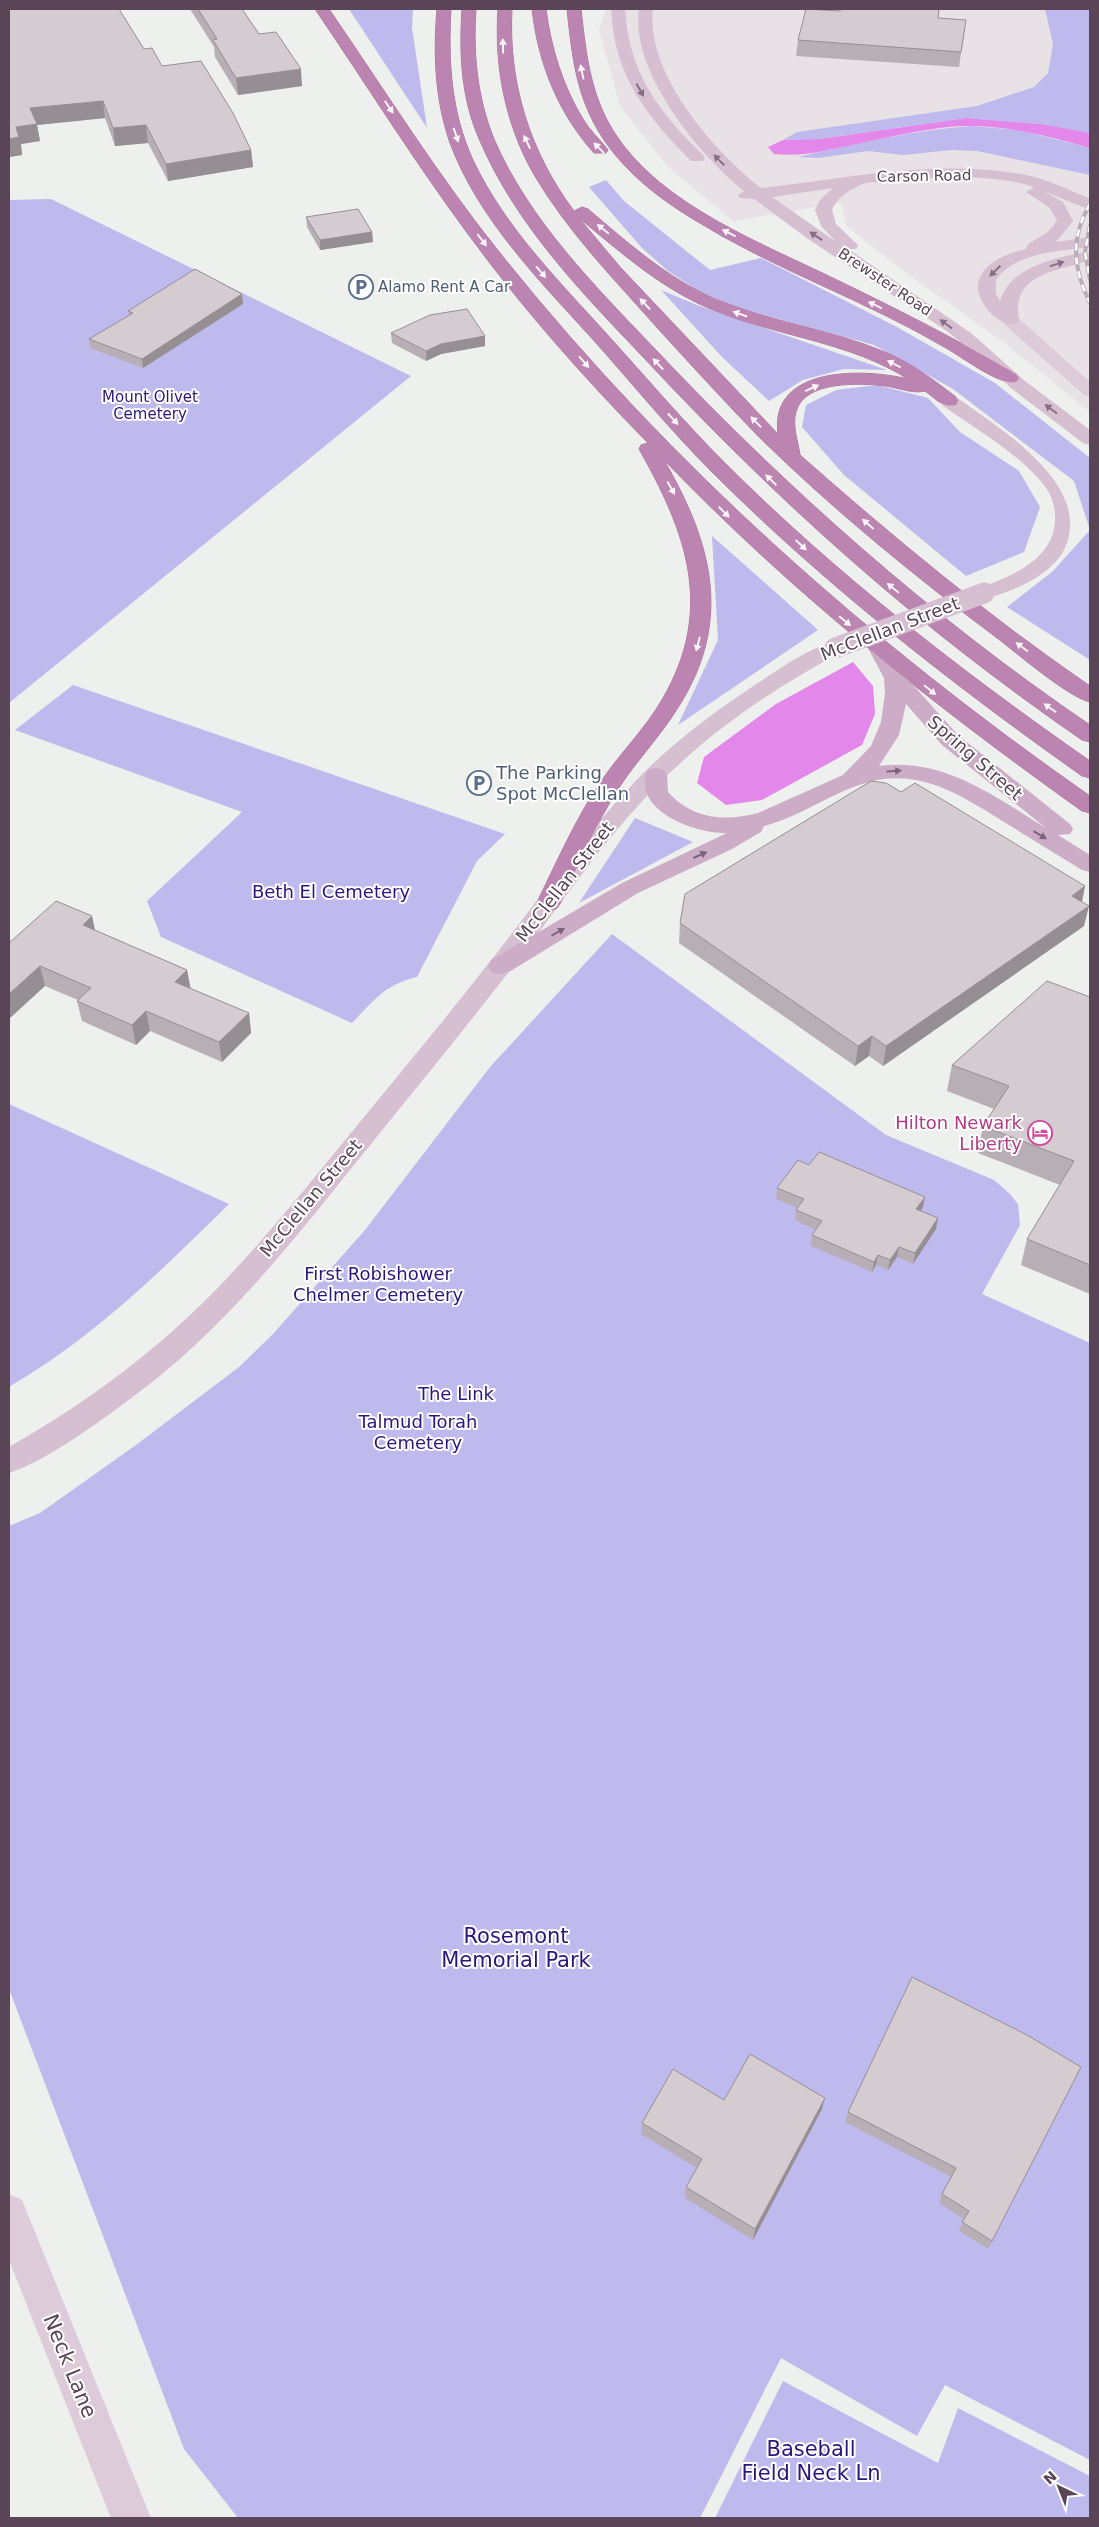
<svg xmlns="http://www.w3.org/2000/svg" width="1099" height="2527" viewBox="0 0 1099 2527" font-family="'DejaVu Sans',sans-serif">
  <style>
    .airport { fill: #e8e2e6 }
    .green { fill: #bfbaee }
    .water { fill: #e387eb }
    .lines { fill: none; stroke-linecap: round; stroke-linejoin: round }
    .highway-casing { stroke: #a8709b; stroke-width: 1 }
    .street { fill: #ddcbda; fill-rule: evenodd }
    .secondary { fill: #d6bfd1; fill-rule: evenodd }
    .primary { fill: #ccacc6; fill-rule: evenodd }
    .highway { fill: #bc84b0; fill-rule: evenodd }
    .rail-casing { stroke: #b7afb5; stroke-width: 4 }
    .rail { stroke: #fff; stroke-width: 2.5; stroke-dasharray: 7; stroke-linecap: butt }
    .secondary-bridge { stroke: #d6bfd1; stroke-width: 21 }
    .wall { fill: #b7afb5 }
    .shaded-wall { fill: #958f93 }
    .building { fill: #d5ccd2; stroke: #958f93 }
    .oneway { fill: #f8f3f7 }
    .oneway2 { fill: #857081 }
    .oneway3 { fill: #7c6478 }
    .labels { text-anchor: middle; stroke-width: 4; stroke-linejoin: round; paint-order: stroke }
    .far-street-label { font-size: 15px; fill: #5a4556; stroke: #fff }
    .far-service-label { font-size: 15px; fill: #4e5e75; stroke: #fff; text-anchor: start }
    .far-park-label { font-size: 15px; fill: #2b177b; stroke: #fff }
    .street-label { font-size: 18px; fill: #5a4556; stroke: #fff }
    .service-label { font-size: 18px; fill: #4e5e75; stroke: #fff; text-anchor: start }
    .park-label { font-size: 18px; fill: #2b177b; stroke: #fff }
    .hotel-label { font-size: 18px; fill: #b23c85; stroke: #fff; text-anchor: end }
    .near-park-label { font-size: 21px; fill: #2b177b; stroke: #fff }
    .near-street-label { font-size: 21px; fill: #5a4556; stroke: #fff }
  </style>
  <rect width="100%" height="100%" fill="#eef0ed"/>
  <path class="airport" d="M606,9H1090V412L1002,341L902,270L846,226L841,203L733,221L667,166L620,106L599,30Z"/>
  <path class="green" d="M349,9H413L412,28L427,128Z
    M1045,9H1090V134L1041,124L966,118L820,139L783,140L797,132L977,106L1034,87L1048,73L1053,44Z
    M971,126L1019,130L1090,148V175L977,151L952,150L903,155L868,151L818,158L798,157C855,144 913,130 971,126Z
    M606,180L624,201L710,270L761,258L897,327L995,383L1090,458V660L1007,607L1053,571L1090,530L1074,481L953,389L874,345L735,307L700,292L668,271L642,248L589,187Z
    M51,199L411,376L9,703V200Z
    M661,290L697,305L887,370L844,369L803,380L769,401L722,357Z
    M877,385L928,398L960,432L1019,471L1040,507L1024,552L966,576L844,475L802,427L806,405L836,390Z
    M712,536L818,630L678,725L718,640Z
    M73,685L505,834L477,861L417,977C386,984 374,1000 352,1023L161,937L147,901L242,812L15,730Z
    M635,818L693,842L579,903Z
    M612,934L886,1135L994,1180L1009,1193L1018,1204L1020,1225L982,1294L1090,1343V2460L945,2385L917,2436L781,2358L700,2518H238L184,2449L9,1989V1526L40,1513L136,1445L239,1367L273,1334L365,1230L490,1067Z
    M9,1104L229,1204C159,1273 94,1337 9,1387Z
    M783,2381L938,2463L958,2408L1090,2476V2518H715Z"/>
  <path class="water" d="M966,118L1041,124L1084,132L1090,134V148C1042,134 990,121 940,128C912,132 884,138 857,144C827,150 805,157 774,154L768,147L783,140L820,139Z
    M853,662L873,686L875,714L862,745L762,800L726,805L697,783L704,757L776,704Z"/>
  <g class="lines">
    <defs>
      <path id="highway" d="M315,9H329C386,92 440,179 504,258C673,468 870,642 1090,796V813L1082,811C933,705 791,592 664,460C712,543 733,620 679,706C662,734 639,758 620,786C596,823 579,864 560,904L556,909L548,912L540,909L536,904C557,862 575,819 602,780C621,752 646,728 663,698C715,608 686,532 639,449L641,445L648,443C584,378 522,308 468,234C414,161 366,84 315,9Z
        M437,9H451C448,61 451,112 473,160C506,230 563,285 614,342C650,382 686,424 725,463C836,574 961,671 1090,761V778L1082,776C952,684 825,585 712,472C671,431 635,387 597,344C542,283 479,221 450,143C435,100 433,54 437,9Z
        M462,9H476C473,53 477,97 494,139C529,220 594,285 654,348C787,489 930,616 1090,725V742L1082,740C918,627 780,504 644,358C582,293 516,225 480,141C461,99 459,54 462,9Z
        M498,9H512C508,83 530,152 574,211L582,207L588,209C627,242 667,278 715,299C770,322 830,329 885,352C911,363 934,380 956,397L958,401L956,405C942,408 935,398 925,391C913,394 899,388 886,386C861,383 804,380 796,412C792,426 798,441 800,455C893,537 988,616 1090,686V702C1070,698 1020,656 1001,641C918,579 832,509 758,436C725,402 693,367 661,332C616,281 568,233 533,173C505,123 494,66 498,9ZM579,218C624,255 666,293 721,313C783,337 851,343 908,379C863,368 769,366 778,434L621,268Z
        M532,9H546C551,48 563,86 583,119C590,131 600,139 608,150L606,153H594C558,113 538,63 532,9Z
        M567,9H581C586,53 590,94 614,132C661,206 764,244 839,281C899,310 958,340 1016,374L1019,378L1016,382C1000,386 962,357 946,348C865,300 773,269 693,219C665,202 638,182 617,157C578,111 573,66 567,9Z"/>
    </defs>
    <use href="#highway" class="highway-casing"/>
    <path class="street" d="M1010,315L1016,316L1090,382V396L1084,395L1004,324L1001,320L1004,316Z
      M9,2194L22,2200L151,2518H111L9,2260Z"/>
    <path class="secondary" d="M611,9H625C629,73 658,111 703,155L705,158L703,161H691C646,116 614,75 611,9Z
      M639,9H653C645,73 714,151 761,188C849,178 938,158 1026,175C1049,180 1070,190 1090,199V210L1043,191L1063,202L1073,221L1056,242L1090,237V247C1060,251 1015,252 996,280V294L1000,301C1010,267 1053,259 1084,252L1090,253V260C1057,272 1011,273 1019,320L1016,324C998,328 972,298 979,280C985,261 1009,253 1026,249L1028,244L1048,232L1057,221L1050,208L1026,192L1034,187C990,173 938,177 893,181C884,182 871,181 863,184C851,189 836,198 832,210L836,224L858,245L856,249H848L971,333L1025,381L1090,430V445L1083,443L1012,389L974,353L948,332L811,241L754,199L740,198L738,195L744,191C698,154 630,71 639,9ZM833,188L820,200L815,210L821,226L835,241L772,197Z
      M949,395L956,397C1000,429 1099,487 1062,554C1045,578 1012,592 984,599L977,597L974,593L977,589C1009,577 1053,561 1055,521C1056,509 1052,495 1044,485C1017,452 977,430 942,405L940,401L942,397Z
      M835,642L842,644L845,648L842,652C770,690 703,736 647,796C595,851 554,914 508,973C448,1050 386,1125 325,1201C267,1273 206,1344 130,1399C99,1422 45,1462 9,1473V1447C91,1400 165,1345 230,1275C274,1228 314,1178 355,1128C396,1078 437,1029 477,978C529,914 574,846 631,786C668,746 712,713 758,683C781,668 808,648 835,642Z"/>
    <path class="primary" d="M878,642L885,644L904,675L958,735L1070,824L1073,829L1070,834L1058,835L1090,855V872L1082,870C1056,854 1030,838 1004,822C959,794 917,766 862,784C828,795 799,817 764,826L761,832L732,849L638,893L509,972L500,974L491,972L488,966L491,960L622,883L727,833C700,834 647,816 645,785C645,779 645,775 648,770L656,768L664,770L667,775L668,792C692,819 725,822 758,813L843,775L871,746L881,722L885,694L884,678L868,648L871,644ZM906,704L942,745L1046,828C994,796 943,757 879,766L899,735Z"/>
    <use href="#highway" class="highway"/>
    <defs>
      <path id="rail" d="M1090,204C1070,238 1073,269 1090,303
        M1090,225L1085,252L1090,280"/>
    </defs>
    <use href="#rail" class="rail-casing"/>
    <use href="#rail" class="rail"/>
    <path class="secondary-bridge" d="M835,648L984,593"/>
  </g>
  <path class="wall" d="M9,9L162,66L251,150L253,167L168,181L148,143L115,146L105,118L37,125L40,141L21,144L22,155L9,157Z
    M190,9H242L259,34L302,86L238,95L215,57L214,47Z
    M938,18L966,20L959,67L796,56L798,40Z
    M306,217L372,232L373,242L320,250L307,227Z
    M242,294L243,304L143,368L90,348L89,339L129,316L128,311Z
    M391,333L485,336V346L441,354L426,361L392,343Z
    M901,792L1085,886L1082,902L1084,926L883,1066L869,1056L855,1066L679,943L680,923Z
    M92,916L95,930L187,970L190,988L249,1013L251,1033L222,1062L150,1031L136,1045L82,1021L77,1001L78,1000L45,986L9,943Z
    M1090,997V1294L1021,1265L1027,1239L1060,1185L978,1153L983,1126L994,1109L947,1091L952,1065Z
    M809,1165L923,1207L921,1211L938,1218L936,1229L913,1264L897,1257L888,1270L876,1265L872,1272L811,1246L812,1235L816,1230L795,1220L796,1210L798,1208L776,1199L777,1188Z
    M1076,2077L988,2249L959,2231L964,2219L939,2203L942,2194L951,2177L845,2122L848,2112Z
    M724,2100L822,2109L753,2240L685,2198L686,2187L697,2168L641,2134L642,2123Z"/>
  <path class="shaded-wall" d="M301,69L302,86L238,95L236,78Z
    M103,101L105,118L37,125L40,141L21,144L22,155L9,157V139L16,127L30,108Z
    M146,125L148,143L115,146L113,128Z
    M251,150L253,167L168,181L166,164Z
    M372,232L373,242L320,250V240Z
    M242,294L243,304L143,368L142,359Z
    M485,336V346L441,354L426,361V351L441,344Z
    M1085,886L1081,906L1072,896Z
    M1089,906L1084,926L883,1066L886,1046Z
    M92,916L96,936L83,925Z
    M40,966L45,986L9,1019V994Z
    M187,970L191,990L175,982Z
    M146,1011L150,1031L136,1045L132,1025Z
    M249,1013L251,1033L222,1062L219,1042Z
    M872,1036L869,1056L855,1066L858,1046Z
    M925,1197L923,1207L915,1220L916,1209Z
    M938,1218L936,1229L913,1264L915,1253Z
    M899,1247L897,1257L888,1270L890,1260Z
    M878,1255L876,1265L872,1272L874,1262Z
    M1081,2067L1076,2077L988,2249L992,2241Z
    M825,2098L822,2109L753,2240L755,2229Z"/>
  <path class="building" d="M9,9H119L144,49L152,48L162,66L201,61L233,113L251,150L166,164L146,125L113,128L103,101L30,108L37,124L16,127L19,137L9,139Z
    M198,9H242L259,34L276,32L301,69L236,78L213,40L217,39Z
    M806,9L840,11L841,9H939L938,18L966,20L961,52L798,40Z
    M358,209L372,232L320,240L306,217Z
    M195,269L242,294L142,359L89,339L133,313L128,311Z
    M467,309L485,336L441,344L426,351L391,333L430,315Z
    M871,781L886,783L901,792L915,783L1085,886L1072,896L1089,906L886,1046L872,1036L858,1046L680,923L685,894Z
    M56,901L92,916L83,925L187,970L175,982L249,1013L219,1042L146,1011L132,1025L77,1001L91,988L40,966L9,994V943Z
    M1047,981L1090,997V1265L1027,1239L1074,1161L983,1126L1009,1086L952,1065Z
    M819,1152L925,1197L916,1209L938,1218L915,1253L899,1247L890,1260L878,1255L874,1262L812,1235L822,1221L796,1210L804,1199L777,1188L798,1160L809,1165Z
    M912,1977L1027,2035L1081,2067L992,2241L962,2222L969,2211L942,2194L956,2168L848,2112Z
    M750,2054L825,2098L755,2229L686,2187L702,2159L642,2123L673,2069L724,2100Z"/>
  <defs><path id="oneway-solid" d="M-6-.8H1V-3.2L6.5 0L1 3.2V.8H-6Z" transform="scale(1.25)"/></defs>
  <g class="oneway">
    <use href="#oneway-solid" transform="translate(503 46) rotate(-91)"/>
    <use href="#oneway-solid" transform="translate(582 72) rotate(-102)"/>
    <use href="#oneway-solid" transform="translate(389 107) rotate(56)"/>
    <use href="#oneway-solid" transform="translate(456 135) rotate(71)"/>
    <use href="#oneway-solid" transform="translate(527 142) rotate(-115)"/>
    <use href="#oneway-solid" transform="translate(599 148) rotate(-134)"/>
    <use href="#oneway-solid" transform="translate(603 229) rotate(-141)"/>
    <use href="#oneway-solid" transform="translate(729 233) rotate(-153)"/>
    <use href="#oneway-solid" transform="translate(482 240) rotate(52)"/>
    <use href="#oneway-solid" transform="translate(541 272) rotate(49)"/>
    <use href="#oneway-solid" transform="translate(645 304) rotate(-133)"/>
    <use href="#oneway-solid" transform="translate(875 305) rotate(-154)"/>
    <use href="#oneway-solid" transform="translate(740 314) rotate(-161)"/>
    <use href="#oneway-solid" transform="translate(584 362) rotate(49)"/>
    <use href="#oneway-solid" transform="translate(658 364) rotate(-133)"/>
    <use href="#oneway-solid" transform="translate(894 364) rotate(-153)"/>
    <use href="#oneway-solid" transform="translate(812 388) rotate(-24)"/>
    <use href="#oneway-solid" transform="translate(673 419) rotate(47)"/>
    <use href="#oneway-solid" transform="translate(756 422) rotate(-134)"/>
    <use href="#oneway-solid" transform="translate(771 480) rotate(-136)"/>
    <use href="#oneway-solid" transform="translate(671 488) rotate(61)"/>
    <use href="#oneway-solid" transform="translate(724 512) rotate(45)"/>
    <use href="#oneway-solid" transform="translate(868 524) rotate(-139)"/>
    <use href="#oneway-solid" transform="translate(801 545) rotate(43)"/>
    <use href="#oneway-solid" transform="translate(893 588) rotate(-141)"/>
    <use href="#oneway-solid" transform="translate(845 621) rotate(39)"/>
    <use href="#oneway-solid" transform="translate(698 644) rotate(105)"/>
    <use href="#oneway-solid" transform="translate(1022 647) rotate(-143)"/>
    <use href="#oneway-solid" transform="translate(930 690) rotate(39)"/>
    <use href="#oneway-solid" transform="translate(1050 708) rotate(-145)"/>
  </g>
  <g class="oneway2">
    <use href="#oneway-solid" transform="translate(640 90) rotate(61)"/>
    <use href="#oneway-solid" transform="translate(719 160) rotate(-135)"/>
    <use href="#oneway-solid" transform="translate(816 236) rotate(-147)"/>
    <use href="#oneway-solid" transform="translate(1057 264) rotate(-17)"/>
    <use href="#oneway-solid" transform="translate(995 271) rotate(136)"/>
    <use href="#oneway-solid" transform="translate(946 324) rotate(-144)"/>
    <use href="#oneway-solid" transform="translate(1051 409) rotate(-143)"/>
  </g>
  <g class="oneway3">
    <use href="#oneway-solid" transform="translate(894 771) rotate(-3)"/>
    <use href="#oneway-solid" transform="translate(1040 835) rotate(31)"/>
    <use href="#oneway-solid" transform="translate(700 855) rotate(-24)"/>
    <use href="#oneway-solid" transform="translate(558 932) rotate(-30)"/>
  </g>
  <defs>
    <symbol id="parking-ring" viewBox="-11 -11 22 22"><circle r="9.5" fill="#fff" stroke="#5c6f8a" stroke-width="1.5"/><path d="M-3.5-5.5H1a3.5 3.5 0 0 1 0 7H-1V5.5H-3.5ZM-1-3.4V-.6H.8a1.4 1.4 0 0 0 0-2.8Z" fill="#5c6f8a"/></symbol>
    <symbol id="hotel-ring" viewBox="-11 -11 22 22"><circle r="9.5" fill="#fff" stroke="#d1479c" stroke-width="1.5"/><path d="M-6-4.5h1.5V1H6V5H4.5V3h-9V5H-6ZM-4 0a1.8 1.8 0 1 1 3.6 0ZM.5 0V-2.5h3Q6-2.5 6 0Z" fill="#d1479c"/></symbol>
  </defs>
  <g fill-rule="evenodd">
    <use href="#parking-ring" x="347" y="273" width="28" height="28"/>
    <use href="#parking-ring" x="465" y="769" width="28" height="28"/>
    <use href="#hotel-ring" x="1026" y="1119" width="28" height="28"/>
  </g>
  <g class="labels">
    <g class="far-street-label">
      <text transform="translate(924 176) rotate(-1)" y="5">Carson Road</text>
      <text transform="translate(885 282) rotate(34)" y="5">Brewster Road</text>
    </g>
    <g class="far-service-label">
      <text x="378" y="292">Alamo Rent A Car</text>
    </g>
    <g class="far-park-label">
      <text x="150" y="402">Mount Olivet<tspan x="150" dy="17">Cemetery</tspan></text>
    </g>
    <g class="street-label">
      <text transform="translate(890 629) rotate(-21)" y="6">McClellan Street</text>
      <text transform="translate(975 758) rotate(41)" y="6">Spring Street</text>
      <text transform="translate(565 882) rotate(-52)" y="6">McClellan Street</text>
      <text transform="translate(311 1198) rotate(-50)" y="6">McClellan Street</text>
    </g>
    <g class="service-label">
      <text x="496" y="779">The Parking<tspan x="496" dy="21">Spot McClellan</tspan></text>
    </g>
    <g class="park-label">
      <text x="331" y="898">Beth El Cemetery</text>
      <text x="378" y="1280">First Robishower<tspan x="378" dy="21">Chelmer Cemetery</tspan></text>
      <text x="456" y="1400">The Link</text>
      <text x="418" y="1428">Talmud Torah<tspan x="418" dy="21">Cemetery</tspan></text>
    </g>
    <g class="hotel-label">
      <text x="1022" y="1129">Hilton Newark<tspan x="1022" dy="21">Liberty</tspan></text>
    </g>
    <g class="near-park-label">
      <text x="516" y="1943">Rosemont<tspan x="516" dy="24">Memorial Park</tspan></text>
      <text x="811" y="2456">Baseball<tspan x="811" dy="24">Field Neck Ln</tspan></text>
    </g>
    <g class="near-street-label">
      <text transform="translate(70 2366) rotate(68)" y="7">Neck Lane</text>
    </g>
  </g>
  <rect width="1099" height="2527" fill="none" stroke="#5a4556" stroke-width="20"/>
  <g transform="translate(1059 2487) rotate(317)" stroke="#ffffff" stroke-width="4" paint-order="stroke">
  <path d="M0-4L9 19L0 12L-9 19Z" fill="#5a4556"/>
  <text y="-8" font-size="14" font-weight="bold" text-anchor="middle" fill="#5a4556">N</text>
  </g>
</svg>
